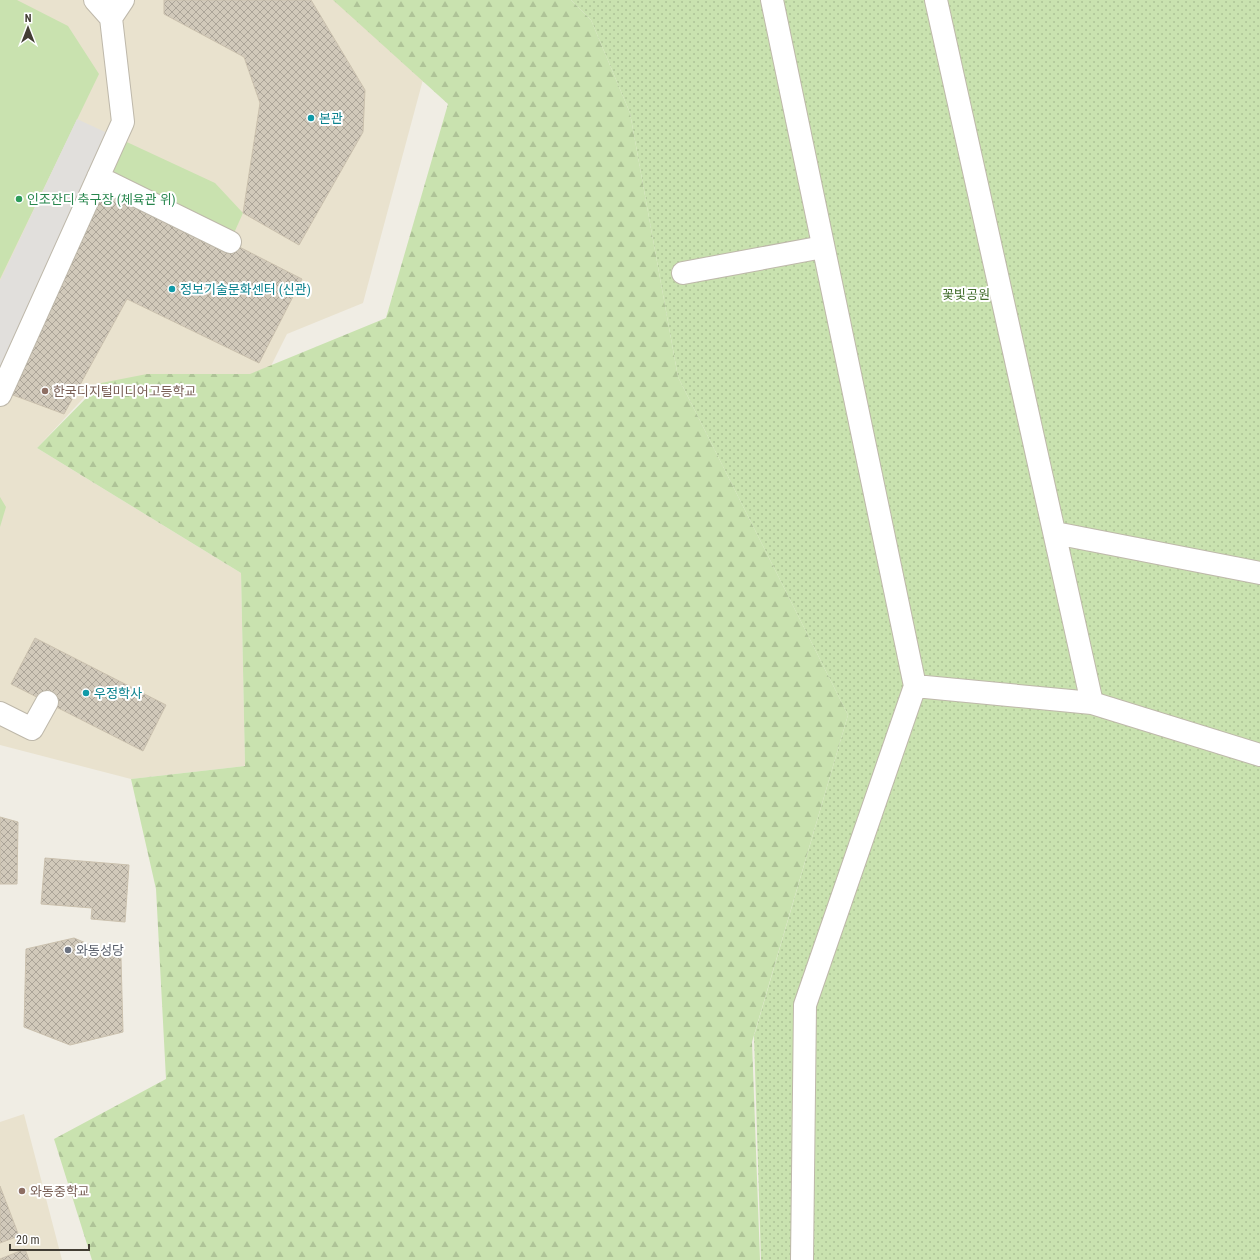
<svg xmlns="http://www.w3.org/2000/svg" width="1260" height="1260" viewBox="0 0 1260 1260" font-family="'Roboto Condensed','Noto Sans KR',sans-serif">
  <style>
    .education { fill: #e9e2ce }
    .grass { fill: url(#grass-dots) }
    .forest { fill: url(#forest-firs) }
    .garden { fill: #c9e2af }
    .parking { fill: #e1dfdc }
    .building { fill: url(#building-cross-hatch); stroke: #cbc1ae }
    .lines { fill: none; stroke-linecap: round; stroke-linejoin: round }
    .minor-casing { stroke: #beb8aa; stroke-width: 24 }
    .minor { stroke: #fff; stroke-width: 22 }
    .culture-dot { fill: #0f9aa8; stroke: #fff; stroke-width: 1.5 }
    .leisure-dot { fill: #2e9e5b; stroke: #fff; stroke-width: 1.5 }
    .education-dot { fill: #8d6e63; stroke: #fff; stroke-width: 1.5 }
    .worship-dot { fill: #6b7280; stroke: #fff; stroke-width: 1.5 }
    .labels { text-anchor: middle; stroke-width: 4; stroke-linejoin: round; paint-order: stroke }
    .culture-label { font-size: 13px; fill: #0d838f; stroke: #fff; text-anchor: start }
    .leisure-label { font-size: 13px; fill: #27864d; stroke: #fff; text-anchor: start }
    .park-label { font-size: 13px; fill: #426e2d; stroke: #fff }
    .education-label { font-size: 13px; fill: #785e54; stroke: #fff; text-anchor: start }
    .worship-label { font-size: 13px; fill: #5b616d; stroke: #fff; text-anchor: start }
  </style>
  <defs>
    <pattern id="grass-dots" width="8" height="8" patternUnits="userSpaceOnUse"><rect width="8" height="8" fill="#c9e2af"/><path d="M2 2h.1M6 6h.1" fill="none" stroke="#aec397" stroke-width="1.8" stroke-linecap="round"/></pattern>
    <pattern id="forest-firs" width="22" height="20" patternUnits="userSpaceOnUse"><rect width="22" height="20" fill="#c9e2af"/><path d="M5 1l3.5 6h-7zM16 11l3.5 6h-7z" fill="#aec397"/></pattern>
    <pattern id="building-cross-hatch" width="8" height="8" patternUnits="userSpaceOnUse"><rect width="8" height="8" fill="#d1c9ba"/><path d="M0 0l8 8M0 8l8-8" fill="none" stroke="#aba498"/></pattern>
  </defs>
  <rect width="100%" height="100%" fill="#f0ede4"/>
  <path class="education" d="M0,0H347L432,46L363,303L287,334L258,392L146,388L92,389L37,448L241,573L245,766L131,779L0,745Z
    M24,1114L62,1260H0V1122Z"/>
  <path class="grass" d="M571,0H1260V1260H761L754,1036L848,715L678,377L630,113L591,20Z"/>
  <path class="forest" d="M333,0H571L591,20L630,113L678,377L848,715L752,1042L760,1260H92L54,1139L166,1079L156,889L131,779L245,766L241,573L37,448L101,383L147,374H250L386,318L448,104Z"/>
  <path class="garden" d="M0,0H17L68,26L99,74L0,279Z
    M116,137L215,183L243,213L230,242L98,177Z
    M0,497L6,507L0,527Z"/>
  <path class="parking" d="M77,119L116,137L0,390V281Z"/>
  <path class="building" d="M164,0H311L365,90L363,132L299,245L243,213L260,103L244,57L164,14Z
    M98,177L163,208L302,279L259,363L127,299L64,414L2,391Z
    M35,638L166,705L143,751L11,684Z
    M0,817L18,822L17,884H0Z
    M45,858L129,865L125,922L91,919L92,908L41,904Z
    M74,938L121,958L123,1032L70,1045L24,1027L26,949Z
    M0,1186L19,1236L0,1243Z
    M25,1249L29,1260H0V1259Z"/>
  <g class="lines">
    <defs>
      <path id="minor" d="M772,0L915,686L805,1005L802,1260
        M936,0L1092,703
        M111,18L123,0
        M98,177L230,242
        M683,273L823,247
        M0,395L123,122L111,18L95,0
        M1055,533L1260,573
        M915,686L1092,703L1260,755
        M0,713L32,729L47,702"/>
    </defs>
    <use href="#minor" class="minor-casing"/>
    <use href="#minor" class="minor"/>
  </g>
  <g class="culture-dot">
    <circle cx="311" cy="118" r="4"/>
    <circle cx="172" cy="289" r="4"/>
    <circle cx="86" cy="693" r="4"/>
  </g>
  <circle class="leisure-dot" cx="19" cy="199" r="4"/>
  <g class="education-dot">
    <circle cx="45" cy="391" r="4"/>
    <circle cx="22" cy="1191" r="4"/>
  </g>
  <circle class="worship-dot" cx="68" cy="950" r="4"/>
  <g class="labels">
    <g class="culture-label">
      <text x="319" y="123">본관</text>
      <text x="180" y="294">정보기술문화센터 (신관)</text>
      <text x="94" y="698">우정학사</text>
    </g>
    <g class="leisure-label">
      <text x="27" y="204">인조잔디 축구장 (체육관 위)</text>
    </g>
    <g class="park-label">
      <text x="966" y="299">꽃빛공원</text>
    </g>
    <g class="education-label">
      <text x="53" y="396">한국디지털미디어고등학교</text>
      <text x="30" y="1196">와동중학교</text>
    </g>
    <g class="worship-label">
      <text x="76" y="955">와동성당</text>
    </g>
  </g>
  <g transform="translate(28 28)" stroke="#ffffff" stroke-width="3" paint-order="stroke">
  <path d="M0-3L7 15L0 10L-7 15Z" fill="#423d34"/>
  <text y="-6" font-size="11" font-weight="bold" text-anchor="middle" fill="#423d34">N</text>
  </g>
  <path d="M10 1244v6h79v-6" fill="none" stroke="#423d34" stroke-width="2"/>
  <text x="16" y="1244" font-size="12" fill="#423d34" stroke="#ffffff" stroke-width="3" paint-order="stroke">20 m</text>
</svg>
